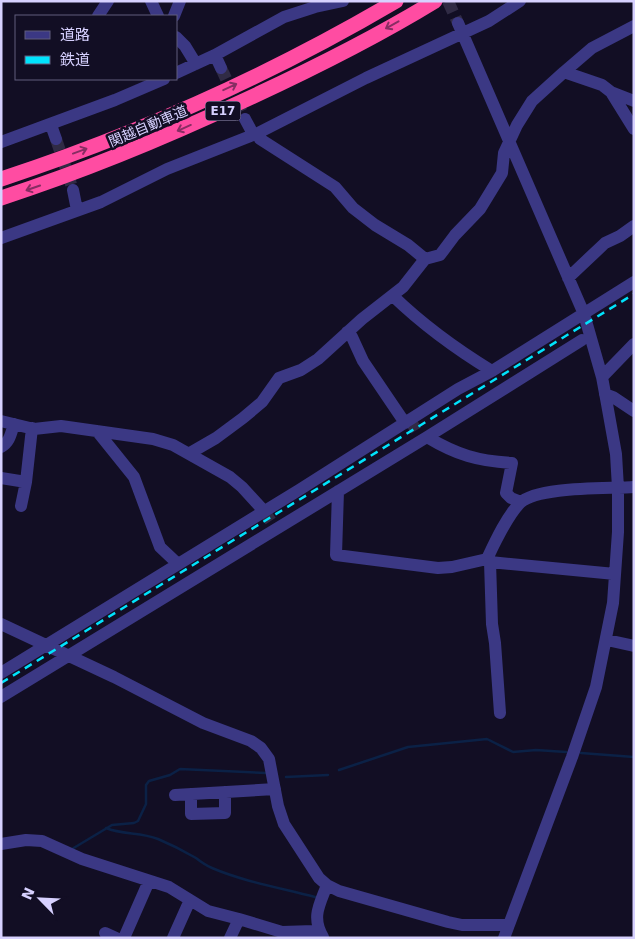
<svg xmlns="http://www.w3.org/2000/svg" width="635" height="939" viewBox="0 0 635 939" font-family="'DejaVu Sans','Noto Sans JP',sans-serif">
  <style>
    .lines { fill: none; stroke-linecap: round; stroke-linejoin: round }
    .stream { stroke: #0b2146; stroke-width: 2.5 }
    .minor-tunnel { stroke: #302b45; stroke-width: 12; stroke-dasharray: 12 6; stroke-linecap: butt }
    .minor { stroke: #3b3884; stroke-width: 12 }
    .highway { stroke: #ff4ca2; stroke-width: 15 }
    .rail { stroke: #00e3fc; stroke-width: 2.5; stroke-dasharray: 8 6; stroke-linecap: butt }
    .oneway { stroke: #882d63 }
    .labels { text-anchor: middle; stroke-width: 5; stroke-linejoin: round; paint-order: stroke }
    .shield { fill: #120e24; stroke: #9c96bd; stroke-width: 1 }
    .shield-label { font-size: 12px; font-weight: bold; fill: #d7d1ff }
    .street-label { font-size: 14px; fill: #d7d1ff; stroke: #120e24 }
  </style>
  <rect width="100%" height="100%" fill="#120e24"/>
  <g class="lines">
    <path class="stream" d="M581,753L634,757
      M339,770L408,747L487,739L513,752L536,750L566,752
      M286,777L328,775
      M106,828C123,835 140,832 158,839C170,844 184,851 196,858C201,862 205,865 212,868C245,882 281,888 315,897
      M72,849L112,825L134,823L138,821L146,804V785L149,781L170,775L180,769L266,773"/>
    <path class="minor-tunnel" d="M448,1L458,23
      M221,68L245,119
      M56,139L73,190
      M410,420L422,440
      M264,511L276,529"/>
    <path class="minor" d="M151,1L158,16
      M98,16L108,1
      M174,16L180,1
      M458,23L584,314L602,377L607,404L616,454L618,488V532L613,603L596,687L572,757L504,938
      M176,37L185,46L196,64
      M215,55L221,68
      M564,72L592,48L634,26
      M176,73L215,55L284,17L315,7L343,1
      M611,92L634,101
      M245,119L253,134
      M51,125L56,139
      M258,133L260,139L335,187L353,208L375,225L408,245L425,259L440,255L455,235L480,209L502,173L504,153L517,125L532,101L564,72L602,85L611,92L634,129
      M1,142L115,100L164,79
      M73,190L77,210
      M1,238L101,202L167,169L258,133L366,78L489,21L520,1
      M568,278L605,243L620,236L634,226
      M393,296C423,325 456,349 492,371
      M347,332L352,337L363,361L405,423
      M602,377L634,344
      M605,394L613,397L634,411
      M1,421L34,429L61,426L153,439L173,445L230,477L242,487L264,511
      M97,431L134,477L160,547L178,564
      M427,437C457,455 478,461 512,463L506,493L511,498L521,502
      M1,447C10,442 11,433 14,424
      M190,453L216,438L243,418L262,402L279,378L301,370L318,359L362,319L403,287L425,259
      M1,478L26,482
      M338,491L336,555L438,568L452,567L487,559L490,562L615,574
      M21,506L26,482L32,428
      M487,559C495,542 507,516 520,503C538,486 608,489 634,487
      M490,562L492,624L495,643L500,713
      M1,624L114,677L203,723L251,741L261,748L269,759L278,806L284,824L319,878L327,885L339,891L448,922L462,925H509
      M607,640L634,646
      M1,673L299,490L458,389L492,371L634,282
      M1,697L427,437L582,340
      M191,794V814L225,813V792
      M175,795L275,789
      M1,844L26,840L42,841L82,859L169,887L208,911L239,919
      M105,933L116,938
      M323,937C311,917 320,904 327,885
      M124,938L149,881
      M173,938L190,900
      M230,938L239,919L282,932L314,931L321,934"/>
    <path class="highway" d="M1,179C138,134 272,74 396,1
      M1,198C84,171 164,138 243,101C308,71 373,39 435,1"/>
    <path class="rail" d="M1,683L634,294"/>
  </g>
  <defs><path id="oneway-shaft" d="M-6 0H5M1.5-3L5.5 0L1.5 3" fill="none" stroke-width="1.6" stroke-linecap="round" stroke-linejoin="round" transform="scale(1.25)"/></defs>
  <g class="oneway">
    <use href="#oneway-shaft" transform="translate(392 25) rotate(151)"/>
    <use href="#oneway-shaft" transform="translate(230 87) rotate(-25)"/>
    <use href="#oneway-shaft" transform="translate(184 128) rotate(156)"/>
    <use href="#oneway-shaft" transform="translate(80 151) rotate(-20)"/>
    <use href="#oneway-shaft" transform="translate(33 188) rotate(161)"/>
  </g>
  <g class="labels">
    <rect class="shield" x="205.5" y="101.5" width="35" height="19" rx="4"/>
    <g class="shield-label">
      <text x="223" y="115">E17</text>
    </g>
    <g class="street-label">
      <text transform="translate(148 126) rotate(-23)" y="5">関越自動車道</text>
    </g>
  </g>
  <rect width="635" height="939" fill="none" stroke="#d7d1ff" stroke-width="5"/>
  <rect x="15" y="15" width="162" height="65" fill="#120e24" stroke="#615c7c"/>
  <rect x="25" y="31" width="25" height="8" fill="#3b3884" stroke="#615c7c"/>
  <text x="60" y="40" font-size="15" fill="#d7d1ff">道路</text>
  <rect x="25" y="56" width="25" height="8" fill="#00e3fc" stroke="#615c7c"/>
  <text x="60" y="65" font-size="15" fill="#d7d1ff">鉄道</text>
  <g transform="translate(40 899) rotate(294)" stroke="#120e24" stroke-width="4" paint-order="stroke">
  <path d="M0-4L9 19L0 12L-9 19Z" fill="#d7d1ff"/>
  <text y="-8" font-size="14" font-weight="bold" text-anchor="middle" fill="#d7d1ff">N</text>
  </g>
</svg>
